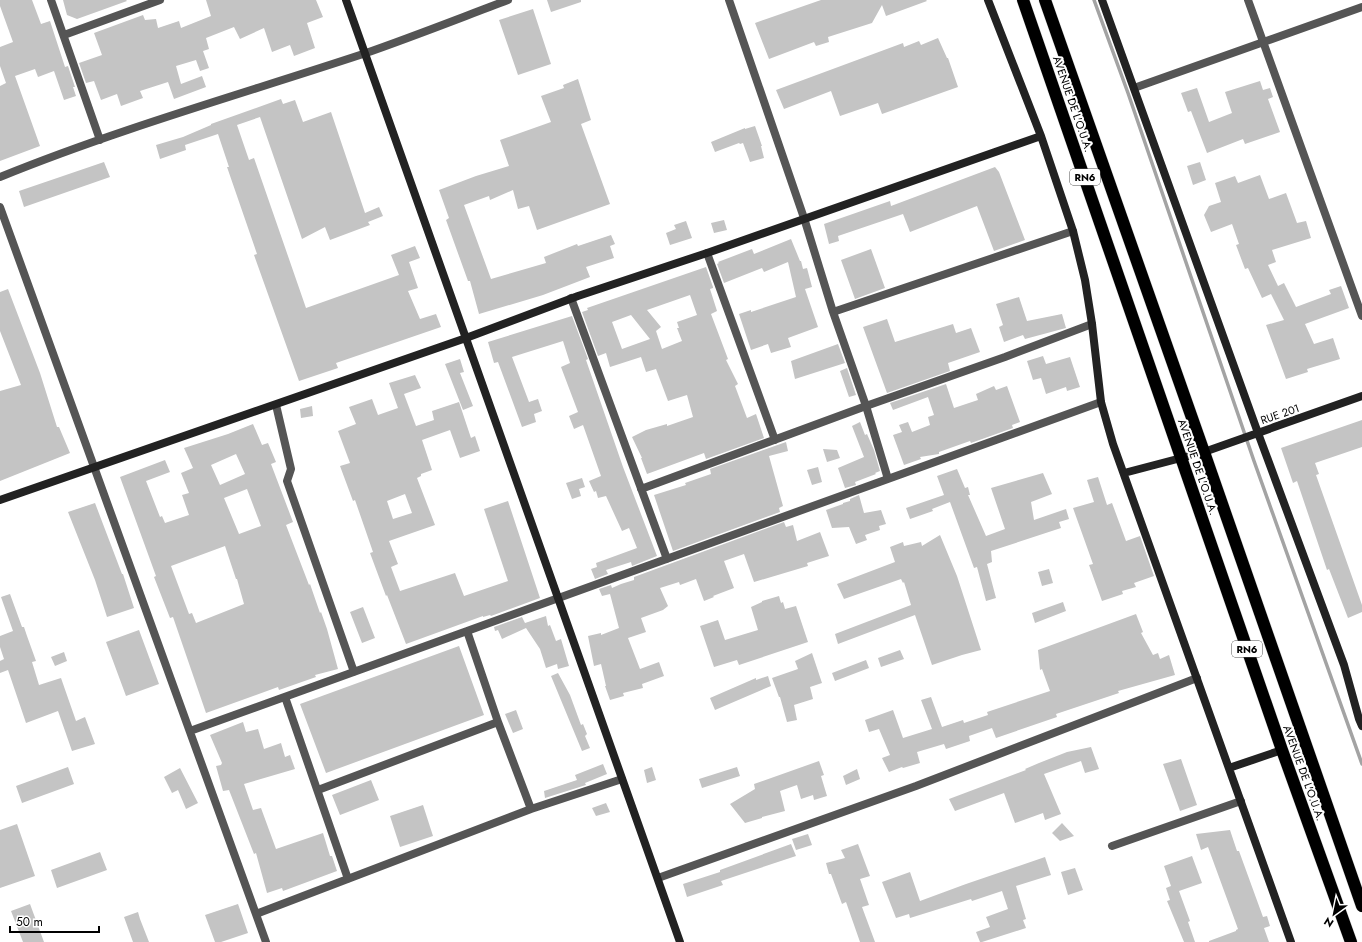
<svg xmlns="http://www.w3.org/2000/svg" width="1362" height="942" viewBox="0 0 1362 942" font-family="Jost,sans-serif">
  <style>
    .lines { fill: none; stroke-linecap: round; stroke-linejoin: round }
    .stream { stroke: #a3a3a3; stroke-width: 3.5 }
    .building { fill: #c4c4c4; fill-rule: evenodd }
    .highway-casing { stroke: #dbdbdb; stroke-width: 13 }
    .street { stroke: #555; stroke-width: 8 }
    .secondary { stroke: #222; stroke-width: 8 }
    .highway { stroke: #000; stroke-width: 12 }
    .labels { text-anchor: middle; stroke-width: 4; stroke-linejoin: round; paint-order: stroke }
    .shield { fill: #fff; stroke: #4c4c4c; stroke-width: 1 }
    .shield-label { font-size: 10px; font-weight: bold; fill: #000 }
    .street-label { font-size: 11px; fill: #000; stroke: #fff }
  </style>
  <rect width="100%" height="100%" fill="#fff"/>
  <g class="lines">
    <path class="stream" d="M1094,0L1128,93L1254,461L1362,764"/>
  </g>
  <path class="building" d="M0,0H32L41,24L50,21L65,67L68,66L75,87H73L76,96L64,100L54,71L38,77L35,69L15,76L40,146L0,161V86L6,83L0,66V47L13,42L0,6Z
    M63,0H126L127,1L77,19L67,15Z
    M206,0H316L323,17L307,23L315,48L294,56L290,45L272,52L264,28L240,39L234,27L206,38L209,49L203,51L209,68L200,71L196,60L176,66L181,84L202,76L206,87L174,99L168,82L140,91L143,98L121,106L117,94L101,100L94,81L86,83L79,63L102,55L94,33L143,15L145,20L156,19L158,28L179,21L181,28L211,16Z
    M547,0H581V2L551,12Z
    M821,0H926L927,1L886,16L882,5L872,23L828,37L829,42L816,46L814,42L769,59L755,23Z
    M533,9L551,64L518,75L499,20Z
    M938,38L947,58H948L958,87L882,114L878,103L840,116L831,91L784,109L776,90L903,43L904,47L919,41L921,45Z
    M578,79L591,120L581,124L610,204L537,230L529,206L518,209L513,190L490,200L489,196L464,205L491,279L546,263L544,257L577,244L578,246L611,235L615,244L610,246L614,258L586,267L590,277L543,295L479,314L470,281H468L446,220L449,218L439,190L476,176L509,166L500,140L551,122L541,96L564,88L563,85Z
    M1260,81L1263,90L1270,88L1273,97L1268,99L1280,132L1245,144L1243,139L1207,153L1191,111L1188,112L1181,93L1197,88L1209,122L1232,113L1225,92Z
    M281,99L283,104L295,100L303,122L331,112L365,213L379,207L383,216L368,222L370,225L330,240L325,227L302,239L260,117L237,125L249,160L254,158L306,308L399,275L391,255L415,246L420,258L409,262L418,288L408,291L420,319L436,314L441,327L336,363L338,368L299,381L254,255L257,254L227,167H229L218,134L185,145L186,150L160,159L156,145L183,137L211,125V124Z
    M755,126L762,146H761L764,158L750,162L743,143L740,144L739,143L715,152L711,142L745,128V129Z
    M104,162L110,177L24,207L19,191Z
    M1200,162L1206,180L1193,185L1187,166Z
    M995,167L999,172L1025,240L994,251L977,206L910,232L903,214L838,236L839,241L829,244L824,224L890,201L891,206Z
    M1260,175L1269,199L1286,193L1297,223L1306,221L1311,238L1272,250L1276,262L1268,265L1278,286L1284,283L1296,307L1331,294L1329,290L1341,286L1349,308L1305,324L1314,344L1333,338L1340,359L1307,369L1308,372L1286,379L1266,325L1284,320L1271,294L1262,298L1248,268L1245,269L1236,245L1239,244L1232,224L1211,232L1204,215L1209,206L1221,202L1215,183L1235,176L1238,183Z
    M724,220L727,230L714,233L711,223Z
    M686,221L692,238L670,245L666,233L676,229L674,225Z
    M791,239L800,261H801L803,269L807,268L812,287L805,289L818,327L788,338L791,347L771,353L768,344L751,350L739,314L751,310V312L796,297L788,262L764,272L762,268L724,283L717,264L719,263L718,262L752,249L754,254Z
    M871,249L885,288L855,299L841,260Z
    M706,267L713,287V288L710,289L717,311L711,314L728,359L726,360L738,384L735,386L747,418L756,414L764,438L706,459L704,453L647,474L641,458H642L632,437L646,430L667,424V426L693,417L687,395L668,401L656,369L646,372L641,357L610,367L606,353L598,356L582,312L588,310L587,308ZM690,295L697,315L677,322L679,328H677L682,341L662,349L656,331L661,327L647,310ZM631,315L650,339L622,349L612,322Z
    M8,289L40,373L57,427H59L70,453L0,481V391L21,385L0,331V292Z
    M1019,297L1027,321L1062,314L1066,328L1025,339L1023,335L1004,342L999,327L1003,325L996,304Z
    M572,316L588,359L586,360L623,467L657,556L632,566L631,562L606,570L608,574L595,579L591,569L597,567L596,563L637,548L629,528L622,531L606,496L598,498L596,491L594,492L589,481L601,476L583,425L574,429L569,416L578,412L561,367L570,363L563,341L512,357L529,402L538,399L542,411L534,414L536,422L522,427L498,362L494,363L488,342Z
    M887,319L895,342L953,324L956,333L971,328L980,352L948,363L950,371L887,393L863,327Z
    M838,344L845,363L795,379L791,361Z
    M1043,356L1046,364L1070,357L1080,387L1067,391L1066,387L1046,394L1041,378L1033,380L1027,361Z
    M460,359L464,372L460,373L473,406L463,410L445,364Z
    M847,368L856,395L849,397L840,371Z
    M415,375L421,388L404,394L416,426L434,420L432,411L459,402L471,438L475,436L480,451L460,458L450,430L422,440L432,470L421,474V476L417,478L435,525L389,541L398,564L391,567L400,591L455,573L464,596L508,581L484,509L508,501L540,598L491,616L490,615L483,617V616L406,644L387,595L386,596L370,553L373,552L355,500L353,501L340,466L350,463L338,431L356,424L349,407L372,399L378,415L398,408L389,383ZM405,494L412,513L393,519L387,501Z
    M946,384L954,408L978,400L976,394L994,386L996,390L1007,386L1020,422L1012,425L1013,428L971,443L970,441L939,452V454L920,457L921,459L904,465L893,435L902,432L899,425L908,422L912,432L930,425L928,417L934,415L928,397L893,410L890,403Z
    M312,406L313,416L301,418L300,409Z
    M1362,420V447L1315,463L1319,474L1316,475L1362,605V612L1348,618L1329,569L1327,570L1297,481L1293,483L1281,448Z
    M860,422L865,435L867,434L874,450L880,471L875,473L876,474L855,482L856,485L845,488L838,468L864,457L852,426Z
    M253,424L262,445L268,443L276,462L271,464L293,522L286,525L309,585L310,584L320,613L321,612L327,629L338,669L315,675L316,677L279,690L278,687L206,713L173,617L170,618L154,577L156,576L120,477L165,460L170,472L146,481L160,517L162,516L165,523L189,515L182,495L189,493L181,473L193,468L184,448L228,434ZM236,454L245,474L220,485L211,465ZM247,489L261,526L239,534L224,498ZM225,546L236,579H237L244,604L196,623L192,613L189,614L171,566Z
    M786,442L788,451L769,456L783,506L779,508L780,512L673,551L654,495L686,485L685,483L711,474L710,469Z
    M823,449L837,450L840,458L827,462Z
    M818,467L822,482L812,485L807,470Z
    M957,469L965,488L968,487L970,495H968L986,536L1005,529L991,488L1043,473L1052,494L1031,502L1034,520L1066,509L1069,519L1059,522L1061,528L991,551L992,562L987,564L996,598L986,601L977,567L974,568L950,502L932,509L933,511L910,519L906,508L944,495L937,476Z
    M1098,477L1107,505L1112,503L1126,541L1140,536L1154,576L1134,583L1136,587L1122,591L1123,594L1102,601L1089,565L1093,564L1073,508L1094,502L1087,480Z
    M582,478L585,487L579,489L581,496L572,499L566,483Z
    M859,495L864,513L881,510L886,524L879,526L880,530L865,535L867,540L856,544L849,527L832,528L826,510L843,504V503L850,501V499Z
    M95,503L122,574H123L134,608L107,617L95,580L68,512Z
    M784,522L786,527L793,525L797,541L820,532L829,556L807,563L808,566L754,582L744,554L724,561L734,588L713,596L714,597L704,601L696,579L680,585L679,582L660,588L668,606L663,610L641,618L646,632L628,638L640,669L659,662L664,676L642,684L643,688L623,693L624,696L610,700L605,686H606L601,664L594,666L588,636L601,633V635L619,628L610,594L602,596L599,589L611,585L612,588L621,584L634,580V577Z
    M940,535L957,576L981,650L962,655L932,665L915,615L838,644L835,634L911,605L904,582L903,583L901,579L844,599L837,584L895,562L890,547L903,542L904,546L921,542L922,546Z
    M1049,569L1053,583L1042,586L1038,572Z
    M10,594L22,627H24L27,636L36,661L32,662L39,685L61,678L76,721L85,717L95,744L72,751L58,711L26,723L8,670L0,673V661L4,659L0,647V636L13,631L1,597Z
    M779,596L781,603L783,602L785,609L796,606L808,642L739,665L737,660L714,667L700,626L718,620L725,640L758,630L751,607L762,602V601Z
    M1063,602L1066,611L1035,623L1032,613Z
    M363,607L375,638L362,643L350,612Z
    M1136,614L1143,632L1141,633L1153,655L1158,653L1160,659L1169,655L1175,675L1118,691L1119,693L1056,714L1057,717L996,738L992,728L969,736L970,741L946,749L944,744L917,752L920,763L903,768L902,767L889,772L882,758L890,755L879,729L869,732L865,720L893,710L903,738L932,729L921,700L931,697L942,727L963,720L964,723L988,715L987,712L1050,691L1042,669L1040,670L1038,650Z
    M546,616L548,626L550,625L556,641L561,639L569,666L558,669L557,664L546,668L540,649L526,628L502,639L498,630L495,631L494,627L522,617L525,623Z
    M139,630L159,684L126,696L106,642Z
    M459,646L484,715L326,773L300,704Z
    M900,650L904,659L881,667L878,658Z
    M64,652L67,661L55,666L51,657Z
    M812,653L822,683L810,687L813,699L794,705L797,720L787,722L780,697H779L772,678L798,669L795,661Z
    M866,660L869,668L835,681L832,673Z
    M558,673L570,695L581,725L583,724L587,734L585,736L590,748L582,751L551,676Z
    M768,676L771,686L715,710L710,698L756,678V680Z
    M516,710L523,729L513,733L505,714Z
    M243,722L246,732L258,729L264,749L281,743L285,757L290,755L295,769L244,784L253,810L261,808L276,849L323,833L330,856H332L337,871L283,891L282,888L267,893L256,853L254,854L229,790L223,791L216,766L221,765L222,763L210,735Z
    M1091,747L1099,769L1085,773L1081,761L1044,774L1061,814L1045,820L1043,813L1015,823L1004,793L955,811L949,799L1026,770L1025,769L1039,763L1067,752Z
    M1181,759L1197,805L1180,811L1163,764Z
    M819,761L824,775L821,776L827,796L814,800L813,795L801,799L797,785L780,791L785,811L762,817V818L745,823L730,804L755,789L754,784Z
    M603,764L607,774L585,783L586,785L545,798L544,791L577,780L575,775Z
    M68,767L74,784L22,803L16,786Z
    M652,767L656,780L647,783L644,770Z
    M737,767L740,776L702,788L699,779Z
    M180,768L198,803L186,809L178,790L172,793L164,777Z
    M857,769L860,779L846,785L843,776Z
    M371,780L379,800L340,815L332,795Z
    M606,803L610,812L596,816L592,808Z
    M423,805L433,836L400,847L390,816Z
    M1062,823L1074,836L1060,841L1052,833Z
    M17,824L35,876L0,888V830Z
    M1230,830L1237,851H1239L1263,917L1267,916L1270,926L1264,928L1269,942H1209V941L1236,931V930L1238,929L1208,847L1201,850L1196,834Z
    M808,834L812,845L796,850L792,839Z
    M791,844L796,856L721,881L723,885L687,897L683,884L720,872V870Z
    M858,844L870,876L860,879L869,905L862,907L875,942H860L846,902L842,904L831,874H829L826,863L845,858L841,850Z
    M100,852L107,870L57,888L51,870Z
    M1192,856L1202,883L1179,891L1190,921L1188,922L1195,942H1184L1167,901L1170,900L1166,888L1171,886L1164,866Z
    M1045,857L1051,875L1016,886L1026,919L1023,920L1026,928L982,942H980L976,932L990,927L986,917L1008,909L1002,891L972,901L971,899L910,918L909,914L896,918L882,882L910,872L920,901L966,884Z
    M1075,868L1083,890L1068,895L1061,872Z
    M30,904L44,942H23L11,911Z
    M238,904L248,933L221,942H215L205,915Z
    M138,912L140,919L149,942H133L124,917Z"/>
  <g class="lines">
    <defs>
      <path id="highway" d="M1023,0L1282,750L1351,942
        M1045,0L1204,452L1362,906"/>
    </defs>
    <use href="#highway" class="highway-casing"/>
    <path class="street" d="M51,0L100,140
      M729,0L804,218L833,312L866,406L888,479
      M1248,0L1362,316
      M64,35L160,0
      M1134,88L1362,7
      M0,177C118,129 242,94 363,54C412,37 460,18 508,0
      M0,207L266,942
      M707,253L775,440
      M571,298L667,559
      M833,312L1073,231
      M276,405L291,469L287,481L354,672
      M641,489L866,406L1005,357L1092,324
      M467,631L498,722L531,809
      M285,697L348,879
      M190,731L1101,402
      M318,790L498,722
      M1112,846L1241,801
      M658,878L916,786L1197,678
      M256,914L531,809L622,779"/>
    <path class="secondary" d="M346,0L680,942
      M988,0L1041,136L1073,231L1085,280L1092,324L1101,402L1113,444L1291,942
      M1102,0L1258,433L1344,665L1359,719L1362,726
      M1124,473L1204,452L1362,396
      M0,500L466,338L578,296L707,253L1041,136
      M1229,768L1282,750"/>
    <use href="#highway" class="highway"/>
  </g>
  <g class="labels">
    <g class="shield">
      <rect x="1070" y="169" width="30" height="16" rx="3"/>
      <rect x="1232" y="641" width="30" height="16" rx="3"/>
    </g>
    <g class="shield-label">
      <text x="1085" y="181">RN6</text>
      <text x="1247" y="653">RN6</text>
    </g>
    <g class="street-label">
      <text transform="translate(1073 104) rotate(71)" y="4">AVENUE DE L'O.U.A.</text>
      <text transform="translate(1280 414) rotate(-19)" y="4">RUE 201</text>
      <text transform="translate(1198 467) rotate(71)" y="4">AVENUE DE L'O.U.A.</text>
      <text transform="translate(1304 773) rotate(70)" y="4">AVENUE DE L'O.U.A.</text>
    </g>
  </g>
  <g transform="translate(1334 914) rotate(213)" stroke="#ffffff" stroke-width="3" paint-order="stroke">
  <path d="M0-3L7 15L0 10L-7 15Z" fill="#000000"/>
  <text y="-6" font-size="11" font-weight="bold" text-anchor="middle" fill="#000000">N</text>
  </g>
  <path d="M10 926v6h89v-6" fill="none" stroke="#000000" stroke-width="2"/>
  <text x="16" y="926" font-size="12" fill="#000000" stroke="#ffffff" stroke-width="3" paint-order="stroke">50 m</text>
</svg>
